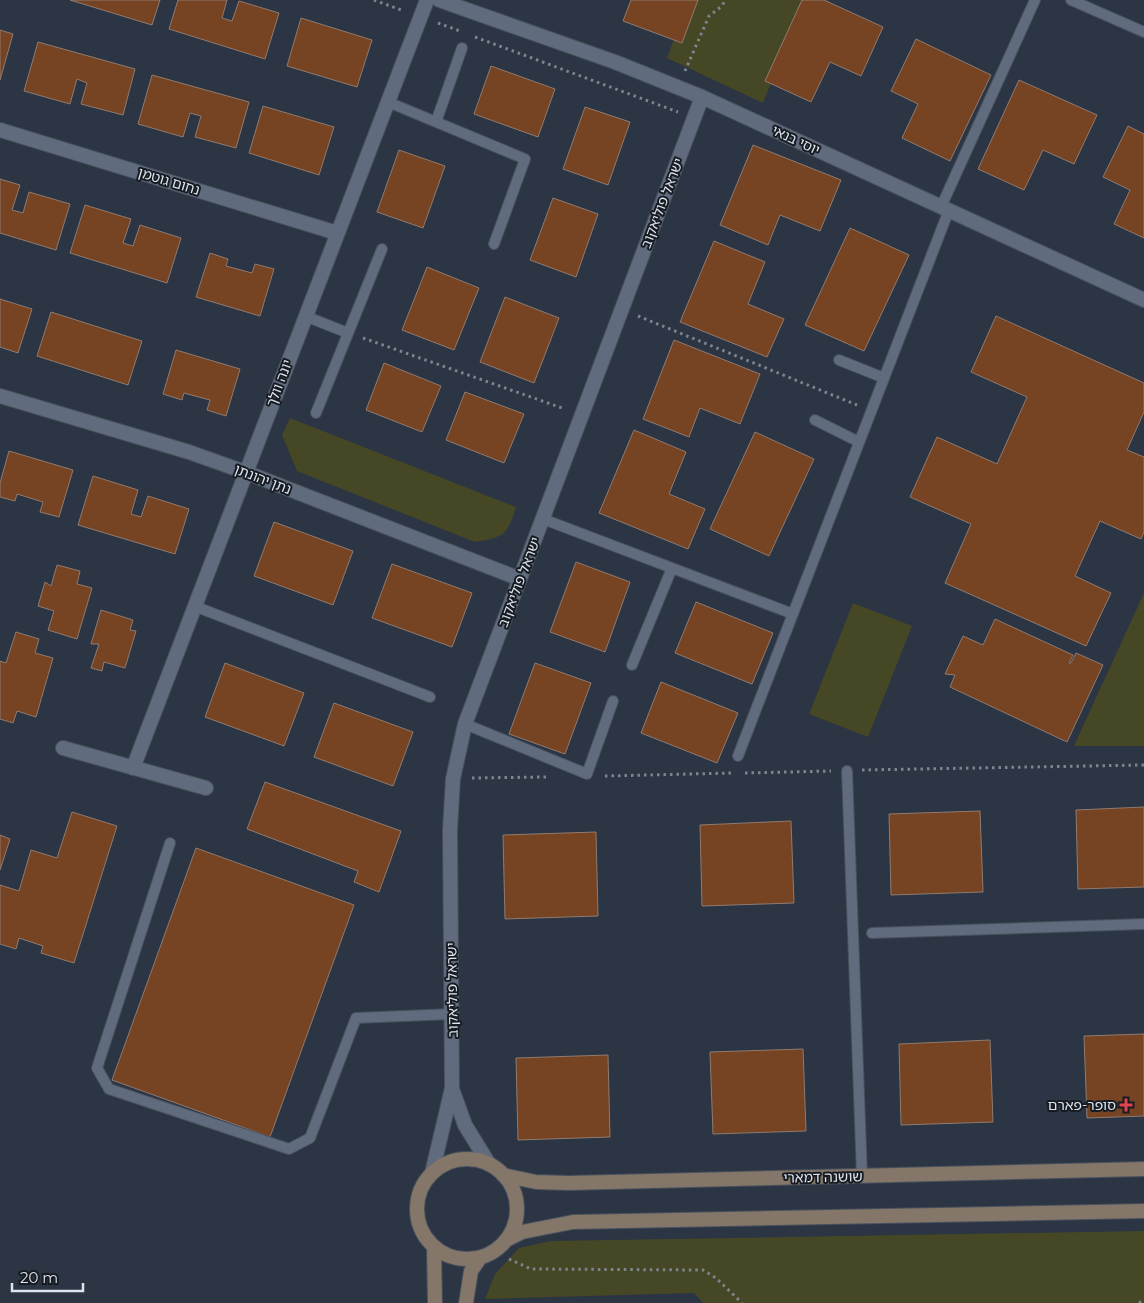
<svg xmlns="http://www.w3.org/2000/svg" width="1144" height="1303" viewBox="0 0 1144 1303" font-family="Montserrat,'Noto Sans Hebrew',sans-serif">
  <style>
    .green { fill: #464825 }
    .building { fill: #764323; stroke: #907b70 }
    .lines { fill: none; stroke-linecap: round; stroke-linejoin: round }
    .service-casing { stroke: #48505d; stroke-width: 12 }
    .minor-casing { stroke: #48505d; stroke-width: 16 }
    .secondary-casing { stroke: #48505d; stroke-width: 16 }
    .path { stroke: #7c8591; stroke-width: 3; stroke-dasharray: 2.5 4; stroke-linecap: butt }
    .service { stroke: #606b7d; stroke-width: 10 }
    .minor { stroke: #606b7d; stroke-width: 14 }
    .secondary { stroke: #847668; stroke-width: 14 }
    .health-dot { fill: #e0444e; stroke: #171c23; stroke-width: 2 }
    .labels { text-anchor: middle; stroke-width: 4; stroke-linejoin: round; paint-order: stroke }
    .street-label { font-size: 14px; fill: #dde4ee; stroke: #171c23 }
    .poi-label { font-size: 14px; fill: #dde4ee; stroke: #171c23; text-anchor: end }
  </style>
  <rect width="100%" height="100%" fill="#2b3544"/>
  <path class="green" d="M688,0H803L763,103L667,58Z
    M290,418L516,507C507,536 504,537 475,542L297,471L282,435Z
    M1144,593V746H1074Z
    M853,603L912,626L868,737L809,714Z
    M1144,1231V1303H703L694,1293L485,1299L495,1274L519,1248L551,1241Z"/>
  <path class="building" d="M70,0H160L152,25Z
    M178,0H227L222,18L232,21L239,1L279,13L265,59L169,29Z
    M631,0H698L682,43L623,21Z
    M802,0H824L883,27L861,76L830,62L811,102L765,81Z
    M301,18L372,40L357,87L287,66Z
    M0,30L13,34L0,80Z
    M916,39L991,75L950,161L902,138L918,104L891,91Z
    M38,42L135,69L123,115L81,104L87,83L77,79L70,104L24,91Z
    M491,66L555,89L538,137L474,114Z
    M152,75L249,102L236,148L195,137L201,116L190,113L183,137L138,124Z
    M1019,80L1097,115L1074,164L1043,150L1024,190L978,169Z
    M263,106L334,127L319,175L249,153Z
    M585,107L630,122L608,185L563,169Z
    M1128,126L1144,134V238L1114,224L1130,190L1103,177Z
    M753,145L841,180L820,231L780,215L768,245L720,225Z
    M399,150L445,166L423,228L377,212Z
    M0,179L20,185L12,210L23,213L29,192L70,204L56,250L0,233Z
    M553,198L598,214L576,277L530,260Z
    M85,205L131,219L123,243L133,246L140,225L181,238L167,283L70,253Z
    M850,228L909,255L864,351L805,325Z
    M714,241L765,262L748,304L784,319L767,357L680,322Z
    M210,253L228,259L226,266L252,273L255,264L274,269L260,316L196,297Z
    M427,267L479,288L454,350L402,330Z
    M505,297L559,318L534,383L480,362Z
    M0,299L32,309L18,353L0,347Z
    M51,312L142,341L128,385L37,356Z
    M996,316L1144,383V412L1127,450L1144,457V532L1141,539L1100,521L1075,576L1111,593L1086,646L945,583L971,524L910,497L937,437L997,464L1027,397L971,372Z
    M674,340L760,374L740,424L700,408L689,437L643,419Z
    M176,350L240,369L226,416L207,410L210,400L184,393L182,400L163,394Z
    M384,363L441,386L422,432L366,410Z
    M465,392L524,414L504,463L446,440Z
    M634,430L686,452L669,494L705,509L688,549L599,513Z
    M755,432L814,459L769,556L710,529Z
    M9,451L73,470L59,517L40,512L43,502L17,494L15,501L0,497V483Z
    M93,476L138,490L131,514L141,517L148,496L189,509L175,554L78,525Z
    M274,522L353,551L333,605L254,576Z
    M576,562L630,582L605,652L550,632Z
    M392,564L472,593L452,647L372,618Z
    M57,565L80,571L77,584L92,588L77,639L48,630L54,611L38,606L45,582L51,586Z
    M696,602L773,633L752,684L675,653Z
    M101,610L133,620L130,630L136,631L125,668L104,662L102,671L91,668L99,644H91Z
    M995,619L1073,655L1069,663H1071L1076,653L1103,665L1067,742L950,687L955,675L945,674L963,636L983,645Z
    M16,632L39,639L35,653L53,658L36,717L17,711L13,723L0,719V661L6,663Z
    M225,663L304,693L284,746L205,717Z
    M535,663L591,683L565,754L509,734Z
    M661,682L738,713L717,763L641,733Z
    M334,703L413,732L393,786L314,757Z
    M265,782L401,831L379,892L354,882L358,871L247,829Z
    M1144,807V887L1078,889L1076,810Z
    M980,811L983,892L891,895L889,814Z
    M72,812L117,826L74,963L41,953L43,946L19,938L16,949L0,944V885L19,891L31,850L57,858Z
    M791,821L794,903L702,906L700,825Z
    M596,832L598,916L505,919L503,835Z
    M0,835L10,839L0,870Z
    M196,848L354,905L270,1137L112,1080Z
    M1144,1034V1116L1087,1118L1084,1036Z
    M990,1040L993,1122L901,1125L899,1044Z
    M803,1049L806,1131L713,1134L710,1052Z
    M608,1055L610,1137L518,1140L516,1058Z"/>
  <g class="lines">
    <defs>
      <path id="service" d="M1071,0L1144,32
        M388,102L525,159L494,244
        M436,122L462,48
        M941,207L1035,0
        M305,316L348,333
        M839,360L884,378
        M316,413L382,249
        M815,420L859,442
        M543,519L793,614
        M194,606L430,697
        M632,665L672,568
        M465,724L587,774L613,701
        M738,756L949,210
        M847,771L862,1176
        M170,843L97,1068L109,1089L289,1149L310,1138L356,1018L452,1014
        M872,933L1144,924"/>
      <path id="minor" d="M439,0L615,62L702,97L1144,300
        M0,130L337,233
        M0,396L189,452L245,472L520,579
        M63,748L206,788
        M133,768L427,0
        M452,1089L465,1125L489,1164
        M432,1173L452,1088L450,830L453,779L465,724L702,97"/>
      <path id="secondary" d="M417 1209a50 50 0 1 1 100 0a50 50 0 1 1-100 0Z
        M503,1175L536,1182L569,1183L1144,1169
        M506,1240L522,1232L573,1222L1144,1211
        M434,1248L435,1303
        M466,1303L471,1271L480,1258"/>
    </defs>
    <use href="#service" class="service-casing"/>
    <use href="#minor" class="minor-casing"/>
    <use href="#secondary" class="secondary-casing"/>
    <path class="path" d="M374,0L404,11
      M438,23L460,31
      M475,37L678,112
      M685,71L709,16L722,6L725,0
      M638,316L857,405
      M363,338L565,409
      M862,770L1144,765
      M745,773L831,771
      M605,776L733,773
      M472,778L546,777
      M509,1259L531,1269L703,1270L716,1278L742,1303
      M1139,1303L1144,1299"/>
    <use href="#service" class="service"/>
    <use href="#minor" class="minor"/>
    <use href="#secondary" class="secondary"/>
  </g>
  <path class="health-dot" d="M1123.5 1097.5h5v5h5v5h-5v5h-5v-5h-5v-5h5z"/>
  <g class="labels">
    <g class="street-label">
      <text transform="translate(796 140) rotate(25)" y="5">יוסי בנאי</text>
      <text transform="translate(169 181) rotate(17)" y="5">נחום גוטמן</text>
      <text transform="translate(662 203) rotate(-69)" y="5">ישראל פוליאקוב</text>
      <text transform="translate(279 383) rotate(-69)" y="5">יונה וולך</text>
      <text transform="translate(263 479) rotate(21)" y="5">נתן יהונתן</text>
      <text transform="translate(519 582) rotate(-69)" y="5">ישראל פוליאקוב</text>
      <text transform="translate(452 990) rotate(-91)" y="5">ישראל פוליאקוב</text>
      <text transform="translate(823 1177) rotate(-1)" y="5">שושנה דמארי</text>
    </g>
    <g class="poi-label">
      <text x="1116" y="1110">סופר-פארם</text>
    </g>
  </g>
  <path d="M12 1283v8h71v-8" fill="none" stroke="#dde4ee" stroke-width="2.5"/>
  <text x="20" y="1283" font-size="15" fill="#dde4ee" stroke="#171c23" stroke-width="4" paint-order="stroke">20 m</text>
</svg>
